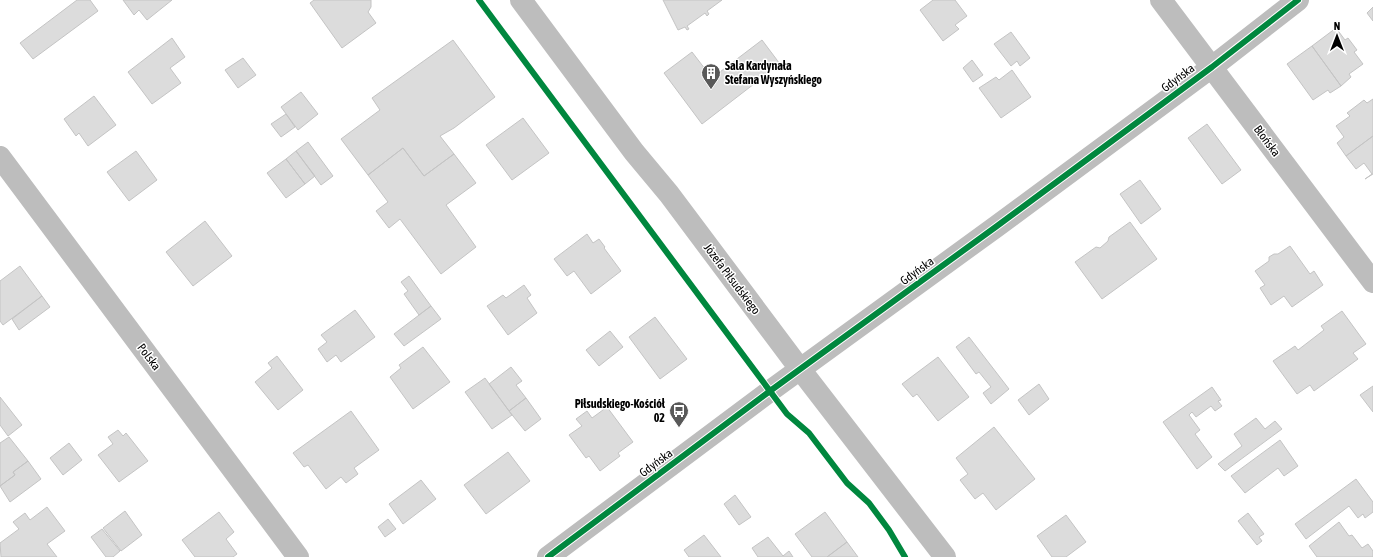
<svg xmlns="http://www.w3.org/2000/svg" width="1373" height="557" viewBox="0 0 1373 557" font-family="'Asap Condensed',sans-serif">
  <style>
    .building { fill: #dcdcdc; stroke: #c4c4c4 }
    .lines { fill: none; stroke-linecap: round; stroke-linejoin: round }
    .minor { stroke: #bdbdbd; stroke-width: 22 }
    .cycleway-casing { stroke: #fff; stroke-width: 8 }
    .cycleway { stroke: #00873e; stroke-width: 6 }
    .labels { text-anchor: middle; stroke-width: 3; stroke-linejoin: round; paint-order: stroke }
    .poi-label { font-size: 12px; font-weight: bold; fill: #000; stroke: #fff; text-anchor: start }
    .street-label { font-size: 12px; fill: #000; stroke: #fff }
  </style>
  <rect width="100%" height="100%" fill="#fff"/>
  <path class="building" d="M77,0H90L98,11L33,59L20,43Z
    M123,0H172L147,20L139,10L134,15Z
    M314,0H371V7L368,12L376,23L342,48L310,3Z
    M663,0H722L707,11L709,14L707,16L705,13L687,26L689,29L687,30L685,27L678,30Z
    M933,0H955L967,16L955,25L959,29L943,41L920,10Z
    M1373,7V21L1367,13Z
    M1336,28L1345,40L1348,38L1357,50L1354,52L1363,64L1349,74L1351,77L1341,86L1312,46Z
    M1011,32L1030,58L1020,66L1017,61L1011,66L994,44Z
    M172,38L185,57L170,68L181,83L152,104L128,72Z
    M453,40L495,97L454,128L440,136L454,154L424,176L403,148L368,175L341,139L380,110L372,98Z
    M762,40L780,64L702,124L664,73L692,52L712,78Z
    M1312,46L1341,86L1330,93L1328,90L1313,100L1287,64Z
    M243,58L256,75L238,88L225,70Z
    M972,60L983,75L973,82L963,68Z
    M1012,70L1031,97L1001,118L979,88L996,77L999,80Z
    M301,92L318,114L298,130L281,107Z
    M94,96L116,125L88,146L79,133L76,136L64,119Z
    M1373,99V136L1346,156L1337,143L1344,137L1336,126L1350,116L1347,113L1364,100L1367,103Z
    M286,114L295,127L281,137L271,124Z
    M523,118L549,153L512,180L486,145Z
    M1207,124L1241,170L1222,184L1188,138Z
    M1373,136V174L1365,179L1372,174L1364,163L1356,169L1346,156Z
    M308,142L333,176L321,185L296,151Z
    M403,148L424,176L454,154L476,183L446,205L476,247L441,274L400,219L389,228L376,211L388,202L368,175Z
    M136,151L157,180L129,201L107,172Z
    M296,151L315,176L305,184L286,159Z
    M286,159L305,184L286,198L267,173Z
    M1140,180L1161,209L1141,224L1120,194Z
    M205,221L232,256L193,286L166,252Z
    M1130,222L1157,259L1102,299L1075,262L1096,247L1100,248L1108,241L1109,237Z
    M587,234L593,243L599,239L605,247L604,248L621,271L591,294L574,271L567,276L554,259Z
    M1290,246L1310,274L1314,271L1323,285L1292,307L1284,296L1271,305L1260,288L1265,285L1255,271L1269,261V257L1274,254H1278Z
    M20,266L42,296L3,325L0,321V281Z
    M409,276L431,306L419,315L404,294L408,291L401,282Z
    M524,285L531,295L527,298L537,313L508,335L487,306L503,295L506,298Z
    M42,296L50,307L19,330L12,319Z
    M431,306L441,319L404,346L394,334Z
    M355,310L375,337L341,362L336,355L327,362L318,349L327,342L321,335Z
    M1342,311L1366,344L1353,353L1358,359L1314,391L1310,385L1297,394L1273,361L1295,346L1298,350L1324,330L1321,326Z
    M655,317L687,359L660,379L629,337Z
    M610,331L623,347L599,366L586,350Z
    M969,337L1009,389L991,404L983,393L991,387L979,372L976,374L956,347Z
    M423,347L450,382L413,409L390,377L401,368L399,365Z
    M277,356L303,390L278,410L255,382L272,368L268,363Z
    M938,357L969,397L938,421L917,394L913,397L902,384Z
    M511,367L522,381L516,385L526,398L509,411L489,384Z
    M485,378L512,415L492,429L465,392Z
    M1039,384L1049,399L1029,415L1018,400Z
    M1373,386V412L1360,395Z
    M1212,387L1221,400L1218,401L1222,406L1215,411L1211,406L1196,417L1192,412L1189,415L1200,430L1195,434L1212,457L1197,469L1163,422Z
    M0,397L22,425L8,436L0,425Z
    M526,398L541,419L525,431L509,411Z
    M607,407L633,442L618,453L620,456L600,471L589,456L586,458L569,435L582,426L576,419L587,411L592,418Z
    M351,411L379,450L354,468L358,474L346,483L341,477L326,489L308,465L304,467L293,453Z
    M1256,418L1265,429L1275,421L1282,429L1225,471L1218,464L1242,446L1234,434Z
    M994,427L1035,479L996,510L983,493L975,499L960,480L968,474L956,458Z
    M118,430L123,436L126,433L148,461L119,482L98,455L113,444L108,437Z
    M9,437L28,461L13,472L15,475L0,486V443Z
    M1280,440L1298,466L1284,476L1278,468L1245,493L1231,476Z
    M69,443L82,460L63,475L50,458Z
    M508,452L530,481L486,514L464,485Z
    M28,461L41,479L10,502L0,486L15,475L13,472Z
    M1356,479L1373,502V512L1365,518L1363,514L1358,518L1349,506L1306,539L1295,524Z
    M421,480L436,499L403,524L389,504Z
    M735,495L751,517L739,525L724,504Z
    M47,507L65,531L47,544L57,557H1L0,543L19,529L13,522L25,513L30,520Z
    M125,511L142,535L121,551L103,528Z
    M219,512L234,532L226,539L237,554L233,557H195L182,540Z
    M825,512L847,542L827,557H812L795,534Z
    M1248,513L1264,534L1259,537L1262,541L1257,545L1238,521Z
    M1066,515L1086,542L1066,557H1052L1037,536Z
    M388,519L396,529L385,537L378,527Z
    M1339,522L1349,536L1352,535L1362,548L1368,544L1373,551V557H1317L1309,546Z
    M102,529L120,551L113,557H106L91,537Z
    M704,535L721,557H689L684,550Z
    M768,537L783,556L789,551L793,557H758L752,548Z
    M847,542L858,557H827Z"/>
  <g class="lines">
    <path class="minor" d="M521,0L634,152L669,194L800,369L945,557
      M1161,0L1373,282
      M0,157L298,557
      M548,557L770,391L997,226L1212,67L1298,0"/>
    <defs>
      <path id="cycleway" d="M479,0L787,414L809,433L847,483L869,503L889,530L905,557
        M548,557L770,391L997,226L1212,67L1298,0"/>
    </defs>
    <use href="#cycleway" class="cycleway-casing"/>
    <use href="#cycleway" class="cycleway"/>
  </g>
  <defs>
    <symbol id="building-pin" viewBox="-11 -11 22 30"><path d="M0 17L-7.5 6A9.5 9.5 0 1 1 7.5 6Z" fill="#595959" stroke="#fff"/><path d="M-4-6H4V6H1V3H-1V6H-4ZM-2.5-4.3h1.7v1.8h-1.7ZM.8-4.3h1.7v1.8H.8ZM-2.5-1h1.7V.8h-1.7ZM.8-1h1.7V.8H.8Z" fill="#fff"/></symbol>
    <symbol id="bus-pin" viewBox="-11 -11 22 30"><path d="M0 17L-7.5 6A9.5 9.5 0 1 1 7.5 6Z" fill="#595959" stroke="#fff"/><path d="M-5-6H5V4H4V6H2V4H-2V6H-4V4H-5ZM-3.5-4V0h7V-4ZM-3.5 1.2v1.5H-2V1.2ZM2 1.2v1.5H3.5V1.2Z" fill="#fff"/></symbol>
  </defs>
  <g fill-rule="evenodd">
    <use href="#building-pin" x="700" y="62" width="22" height="30"/>
    <use href="#bus-pin" x="668" y="400" width="22" height="30"/>
  </g>
  <g class="labels">
    <g class="poi-label">
      <text x="725" y="70">Sala Kardynała<tspan x="725" dy="14">Stefana Wyszyńskiego</tspan></text>
      <text x="665" y="408" text-anchor="end">Piłsudskiego-Kościół<tspan x="665" dy="14">02</tspan></text>
    </g>
    <g class="street-label">
      <text transform="translate(1178 78) rotate(-37)" y="4">Gdyńska</text>
      <text transform="translate(1267 141) rotate(53)" y="4">Błońska</text>
      <text transform="translate(917 271) rotate(-36)" y="4">Gdyńska</text>
      <text transform="translate(732 279) rotate(53)" y="4">Józefa Piłsudskiego</text>
      <text transform="translate(149 357) rotate(53)" y="4">Polska</text>
      <text transform="translate(656 463) rotate(-37)" y="4">Gdyńska</text>
    </g>
  </g>
  <g transform="translate(1337 36)" stroke="#ffffff" stroke-width="3" paint-order="stroke">
  <path d="M0-3L7 15L0 10L-7 15Z" fill="#000000"/>
  <text y="-6" font-size="11" font-weight="bold" text-anchor="middle" fill="#000000">N</text>
  </g>
</svg>
